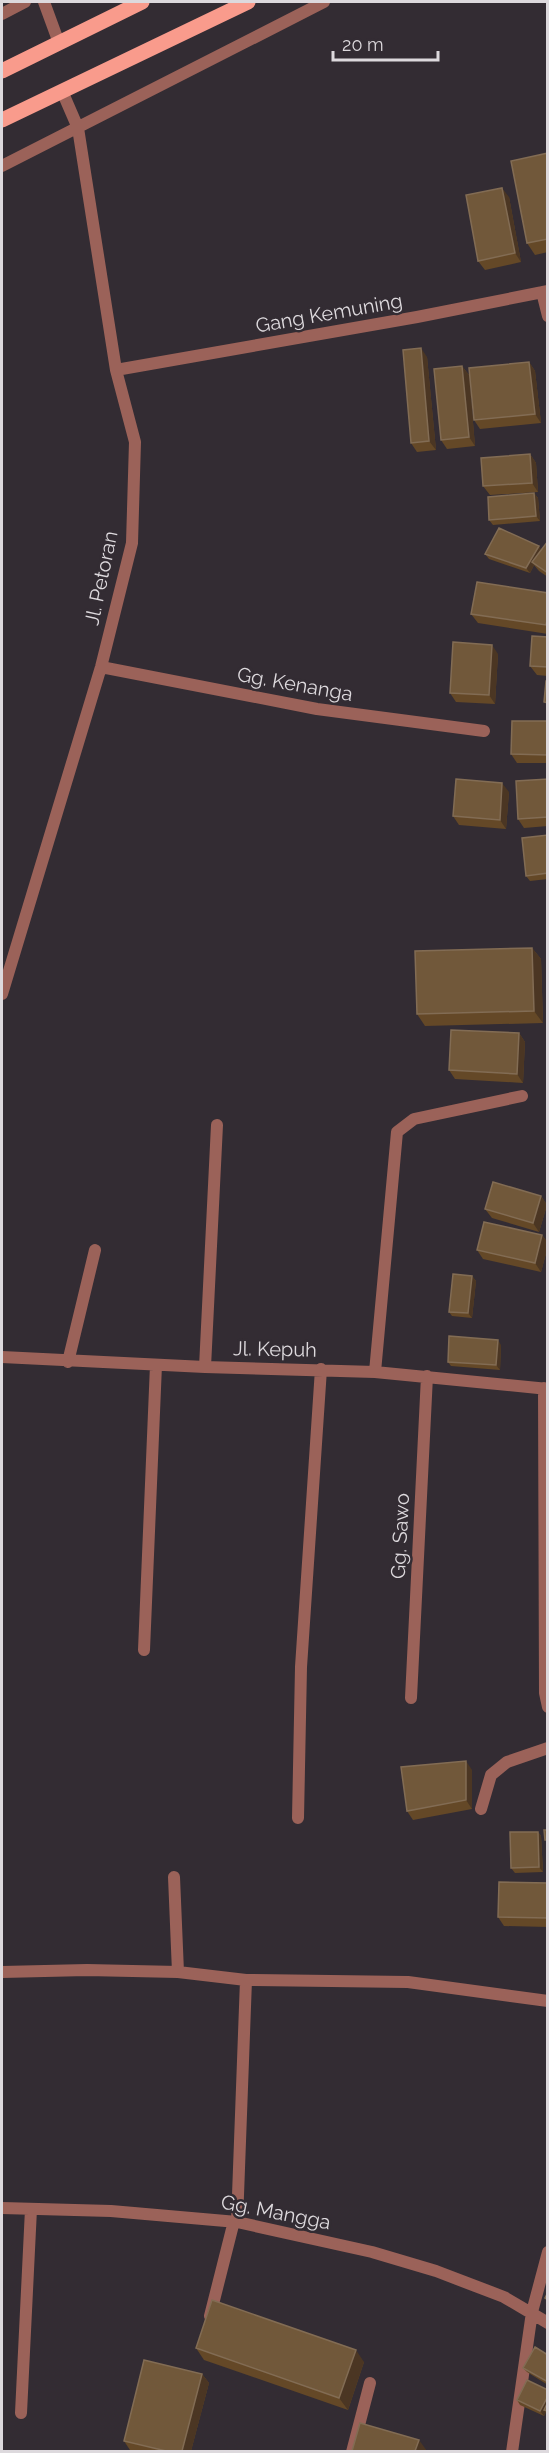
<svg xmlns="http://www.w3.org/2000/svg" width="549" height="2453" viewBox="0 0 549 2453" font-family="Raleway,sans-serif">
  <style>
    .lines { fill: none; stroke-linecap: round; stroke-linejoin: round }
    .lane { stroke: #9b6259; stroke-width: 12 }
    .street { stroke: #9b6259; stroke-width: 12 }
    .primary { stroke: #f99b8c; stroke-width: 15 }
    .wall { fill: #644827 }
    .shaded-wall { fill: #4b3623 }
    .building { fill: #71583a; stroke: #826c54; stroke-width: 1.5 }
    .labels { text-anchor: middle; stroke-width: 5; stroke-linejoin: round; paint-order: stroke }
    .street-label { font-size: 20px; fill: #ddd9dd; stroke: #332c33 }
  </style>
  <rect width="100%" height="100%" fill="#332c33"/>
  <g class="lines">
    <path class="lane" d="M481,1809L491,1775L507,1762L548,1748"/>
    <path class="street" d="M44,2L59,43
      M2,14L25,2
      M2,166L324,2
      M542,292L548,316
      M116,370L417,317L548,291
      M101,667L317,709L484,731
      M2,994L101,667L132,543L135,442L116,370L78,128L62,91
      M2,1357L205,1367L375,1372L548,1389
      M68,1362L95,1250
      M205,1367L217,1125
      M375,1372L397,1132L414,1119L522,1096
      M544,1388L545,1693L548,1707
      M144,1650L156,1365
      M411,1698L427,1376
      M298,1818L301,1667L321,1369
      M174,1877L178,1972
      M2,1972L87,1970L178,1972L246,1980L408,1982L548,2001
      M2,2208L111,2211L237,2222L372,2252L436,2271L504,2297L548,2323
      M237,2222L246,1980
      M210,2316L234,2221
      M21,2413L31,2209
      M352,2452L370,2383
      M512,2452L532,2312L548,2252"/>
    <path class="primary" d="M2,71L142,2
      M2,120L248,2"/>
  </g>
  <path class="wall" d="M548,153V252L535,255L527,243Z
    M509,197L521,262L485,270L478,261Z
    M427,357L436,450L417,452L411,443Z
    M529,362L535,371L541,423L480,429L474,420Z
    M462,366L469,375L475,446L447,449L441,440Z
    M530,454L536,463L538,492L490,495L483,486Z
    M534,493L538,498L540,521L493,525L489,520Z
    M548,541V577L539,571L534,565L530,573L489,559L485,554L541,550Z
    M548,593V634L478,623L471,614Z
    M548,637V676L537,675L530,666Z
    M498,654L495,704L456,702L450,693Z
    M548,721V763H517L511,754Z
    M548,779V826L524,828L518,819Z
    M509,792L506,829L459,825L453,816Z
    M548,835V879L530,881L526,876Z
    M532,948L541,959L543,1023L425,1026L417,1014Z
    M519,1033L525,1042L523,1083L455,1079L449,1070Z
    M541,1196L547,1205L539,1232L492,1218L485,1209Z
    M542,1235L548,1243V1246L541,1272L483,1259L477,1250Z
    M472,1276L476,1281L472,1318L452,1316L449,1312Z
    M501,1345L500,1370L451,1366L448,1362Z
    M472,1770V1809L413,1820L407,1811Z
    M538,1832L541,1836L543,1872L515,1873L511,1868Z
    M548,1883V1927L504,1926L498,1917Z
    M196,2348L364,2362L348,2410L204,2360Z
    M548,2355V2385L527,2372L523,2368Z
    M202,2374L209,2383L191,2451H137L130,2450L124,2441Z
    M548,2390V2415L546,2412L544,2416L520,2405L517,2400Z"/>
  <path class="shaded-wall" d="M502,188L509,197L521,262L515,253Z
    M421,348L427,357L436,450L429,441Z
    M529,362L535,371L541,423L535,414Z
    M462,366L469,375L475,446L469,437Z
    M530,454L536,463L538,492L532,483Z
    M534,493L538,498L540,521L536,516Z
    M539,546L542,551L532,562L534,565L530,573L526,568Z
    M492,645L498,654L495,704L489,695Z
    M502,783L509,792L506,829L500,820Z
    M532,948L541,959L543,1023L534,1011Z
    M519,1033L525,1042L523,1083L517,1074Z
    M541,1196L547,1205L539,1232L533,1223Z
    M542,1235L548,1243V1246L541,1272L535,1263Z
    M472,1276L476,1281L472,1318L468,1313Z
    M498,1340L501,1345L500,1370L496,1365Z
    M466,1761L472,1770V1809L466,1800Z
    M538,1832L541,1836L543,1872L539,1867Z
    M356,2350L364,2362L348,2410L339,2398Z
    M202,2374L209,2383L191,2451H182Z
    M548,2396V2408L544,2410L546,2412L544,2416L540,2411Z
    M419,2440L427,2451H415Z"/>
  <path class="building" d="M548,153V239L527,243L511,161Z
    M502,188L515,253L478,261L466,195Z
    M421,348L429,441L411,443L403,350Z
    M529,362L535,414L474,420L469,368Z
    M462,366L469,437L441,440L434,369Z
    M530,454L532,483L483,486L481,458Z
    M534,493L536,516L489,520L488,497Z
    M499,528L539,546L526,568L485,554Z
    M548,541V573L532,562Z
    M477,582L548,593V616L546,625L471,614Z
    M532,636L548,637V667L530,666Z
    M453,642L492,645L489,695L450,693Z
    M546,681H548V703L544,702Z
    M512,721H548V755L511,754Z
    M456,779L502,783L500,820L453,816Z
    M548,779V817L518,819L516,781Z
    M548,835V873L526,876L522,838Z
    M532,948L534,1011L417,1014L415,951Z
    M451,1030L519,1033L517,1074L449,1070Z
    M493,1182L541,1196L533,1223L485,1209Z
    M484,1222L542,1235L535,1263L477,1250Z
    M453,1274L472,1276L468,1313L449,1312Z
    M449,1336L498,1340L496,1365L448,1362Z
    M466,1761V1800L407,1811L401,1767Z
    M544,1830H548V1840H545Z
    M510,1832H538L539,1867L511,1868Z
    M499,1882L548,1883V1918L498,1917Z
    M548,2292V2300L545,2298Z
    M212,2300L356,2350L339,2398L196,2348Z
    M535,2347L548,2355V2382L523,2368Z
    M144,2360L202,2374L182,2451H166L124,2441Z
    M527,2380L548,2390V2396L540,2411L517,2400Z
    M548,2402V2411L544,2410Z
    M360,2423L419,2440L415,2451H352Z"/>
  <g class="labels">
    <g class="street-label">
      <text transform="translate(329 313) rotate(-10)" y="7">Gang Kemuning</text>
      <text transform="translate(101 578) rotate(-78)" y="7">Jl. Petoran</text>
      <text transform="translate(295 684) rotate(10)" y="7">Gg. Kenanga</text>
      <text transform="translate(275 1349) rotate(1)" y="7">Jl. Kepuh</text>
      <text transform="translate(400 1536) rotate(-87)" y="7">Gg. Sawo</text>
      <text transform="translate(276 2212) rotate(11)" y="7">Gg. Mangga</text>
    </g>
  </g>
  <rect width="549" height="2453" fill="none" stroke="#ddd9dd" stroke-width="6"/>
  <path d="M333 51v9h105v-9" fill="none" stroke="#ddd9dd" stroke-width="3"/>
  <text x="342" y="51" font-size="18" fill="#ddd9dd" stroke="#332c33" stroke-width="4.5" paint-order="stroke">20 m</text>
</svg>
